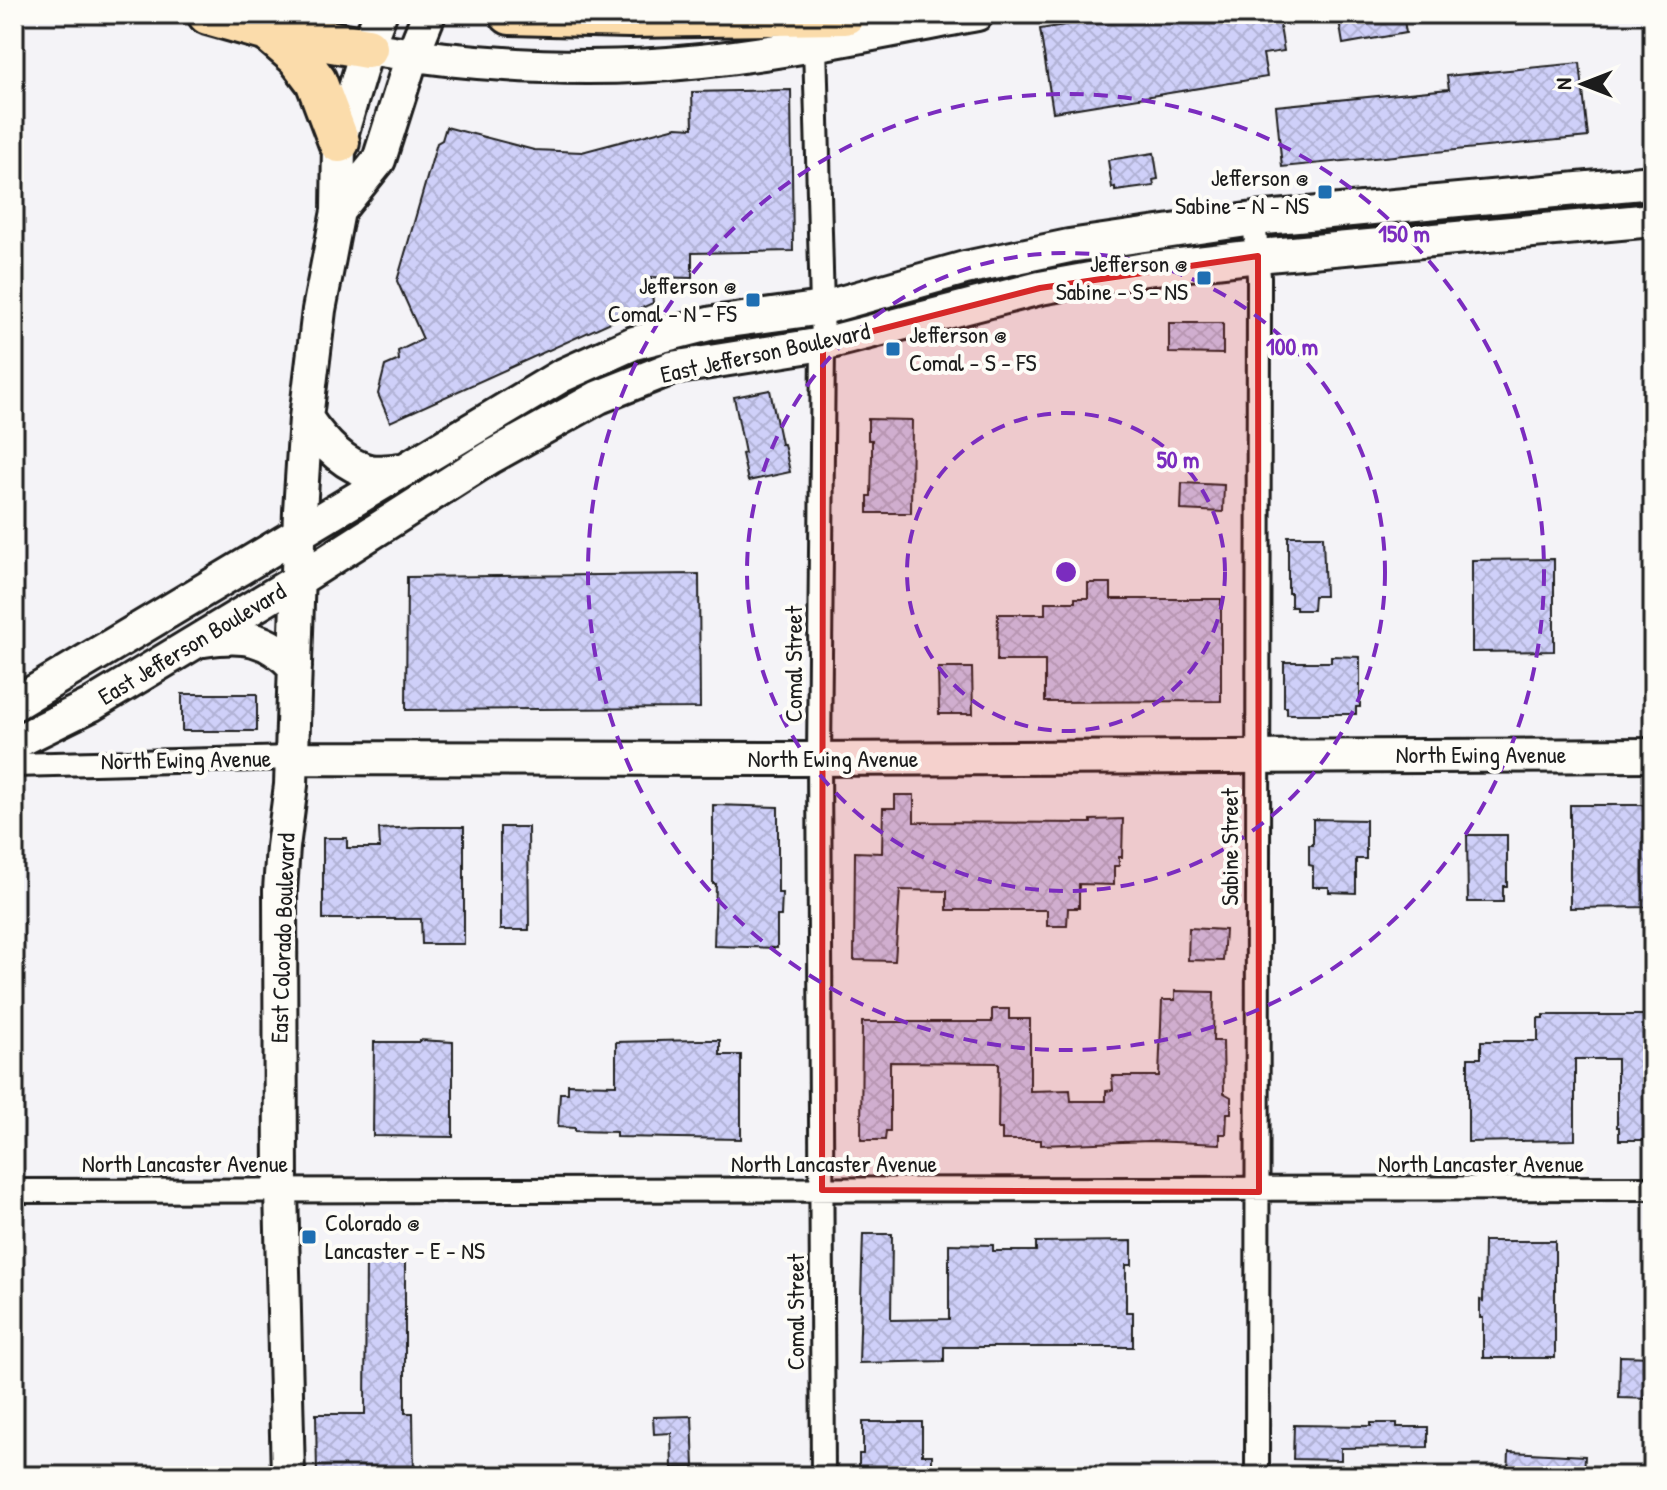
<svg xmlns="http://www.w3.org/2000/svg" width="1667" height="1490" viewBox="0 0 1667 1490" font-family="'Patrick Hand',sans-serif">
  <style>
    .building { fill: url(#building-cross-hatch); stroke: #1c1c1c; stroke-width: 2 }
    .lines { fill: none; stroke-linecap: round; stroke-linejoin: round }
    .street-casing { stroke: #1c1c1c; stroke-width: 28 }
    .secondary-casing { stroke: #1c1c1c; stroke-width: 38 }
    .highway-casing { stroke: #1c1c1c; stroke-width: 46 }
    .street { stroke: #fdfcf7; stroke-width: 22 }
    .secondary { stroke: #fdfcf7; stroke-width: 32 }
    .highway { stroke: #fbdcab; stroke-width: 40 }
    .marked { fill: #d62828; fill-opacity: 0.2; stroke: #d62828; stroke-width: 6; stroke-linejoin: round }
    .ring { fill: none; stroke: #7b2cbf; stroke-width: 4; stroke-dasharray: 14 10 }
    .poi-dot { fill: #1f6fb2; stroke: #fdfcf7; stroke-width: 3 }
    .labels { text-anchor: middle; stroke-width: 8; stroke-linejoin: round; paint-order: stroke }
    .poi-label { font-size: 24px; fill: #1c1c1c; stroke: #fdfcf7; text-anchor: end }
    .street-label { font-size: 24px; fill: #1c1c1c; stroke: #fdfcf7 }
    .centre { fill: #7b2cbf; stroke: #fdfcf7; stroke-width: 4 }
    .ring-label { font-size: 24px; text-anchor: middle; font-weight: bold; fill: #7b2cbf; stroke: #fdfcf7; stroke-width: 8; stroke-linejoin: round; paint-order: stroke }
  </style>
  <defs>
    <pattern id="building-cross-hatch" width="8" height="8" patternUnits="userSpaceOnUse" patternTransform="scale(2)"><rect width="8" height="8" fill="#cfd0f9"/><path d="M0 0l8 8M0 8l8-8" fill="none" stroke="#b1b2d5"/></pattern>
  </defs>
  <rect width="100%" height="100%" fill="#f4f3f7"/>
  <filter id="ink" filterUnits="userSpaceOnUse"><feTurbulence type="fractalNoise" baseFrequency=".0125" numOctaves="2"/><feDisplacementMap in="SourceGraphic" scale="16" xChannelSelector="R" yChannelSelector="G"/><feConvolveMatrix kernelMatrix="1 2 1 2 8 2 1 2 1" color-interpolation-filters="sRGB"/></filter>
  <g filter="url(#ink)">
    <path class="building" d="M1132,14H1278L1284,51L1263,54L1267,77L1053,112L1040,29Z
      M1338,14H1403L1406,33L1343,44Z
      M1580,63L1588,137L1282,167L1276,106L1449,89L1447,76Z
      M791,90L793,251L692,253V278L651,277L653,303L390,422L378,394L385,366L399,360L398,351L423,339L397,281L437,143L442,140L446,127L534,150L582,152L676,127L693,128L692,92Z
      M1154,153L1158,179L1153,180L1154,186L1115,191V187L1112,188L1108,160Z
      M1169,323H1223V354L1169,353Z
      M770,390L781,444H784L790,472L748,481L742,454L745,453L734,397Z
      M868,419L912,420L911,513H868V496H871L872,456V440H868Z
      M1182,483L1224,485L1223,512L1181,510Z
      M1288,536H1323L1325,596H1314L1313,610H1296V607H1291V593H1288Z
      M1554,559V651L1472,652V560Z
      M699,574L700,708L406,710L407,577Z
      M1088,583H1111V599H1221V701L1045,702V661H997L998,614H1045V602H1075V598H1088Z
      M1331,656L1360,657V707H1356V714H1287V707H1284V662H1331Z
      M938,668H972L973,714H939Z
      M182,694H257V731H182Z
      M895,795H914V822L1091,823V820L1123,819L1122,857H1119V866H1114V885L1079,884V908H1068L1067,926H1047V910H947V891L900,890L895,961L854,960L855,852L882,853L883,808H895Z
      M713,805L778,807V893H782L781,916H777V948L714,946L716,884H713Z
      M1570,805H1653V907L1570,908Z
      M1313,819L1366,820V859H1356V893L1329,892V887H1313V866L1309,865V845H1313Z
      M420,827H464V944H422L421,919H323V838H347V848H380L379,829Z
      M500,827H528L529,930H500Z
      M1467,835H1507V886H1503V902H1468Z
      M1189,928L1225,930L1223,961L1188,960Z
      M1175,991L1214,992L1213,1041H1223L1224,1093L1231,1097V1113H1227L1226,1134H1220V1144L1150,1141L1041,1145V1140H1002V1129H998L999,1063L890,1062V1131H886L885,1140H861L862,1022H992V1009H1009V1019H1030V1091L1070,1090L1071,1101H1106V1091L1113,1090L1112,1076H1159L1162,1000H1175Z
      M1543,1015H1652V1140H1619V1127H1617V1059H1575V1140L1468,1142V1058H1481V1041H1538V1018H1543Z
      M419,1040L453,1042V1137L373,1136L374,1042H419Z
      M698,1040H720V1055H741V1139L616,1137V1132L575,1131V1128L558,1127L560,1093H568V1084L616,1085V1042Z
      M863,1234H892L891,1320L949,1319V1244L993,1245V1251H1036V1242L1132,1241V1265H1126V1312H1133V1347H944V1361L859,1363Z
      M1484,1241H1555V1358H1483V1318H1480V1300L1483,1301Z
      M371,1252L405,1253V1413H413L414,1476H317L316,1414H365L366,1256H371Z
      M1620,1356L1653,1357V1399L1619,1398Z
      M692,1416L694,1467L672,1468L671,1433L654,1434L653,1417Z
      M863,1422H922V1455H932V1476H859V1454H863Z
      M1371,1423H1397V1427H1428V1447L1341,1448V1460L1293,1459L1294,1425L1371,1426Z
      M1509,1452L1585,1456L1584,1476H1508Z"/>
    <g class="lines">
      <defs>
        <path id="street" d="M815,45L823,344L819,759L823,1476
          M1254,219L1259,277L1257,1476
          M14,765L293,758
          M14,1191C560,1186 1107,1193 1653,1188"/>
        <path id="secondary" d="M367,48C476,66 590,73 701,61C794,51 886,31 977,14
          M338,211L379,160L412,56L429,14
          M306,418C321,440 342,465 369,471C379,473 391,471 401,470
          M204,640C244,634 267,637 295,667
          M14,704L561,376L634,343L713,323L823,308L965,268L1069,246L1254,219L1653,182
          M14,743L91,705L197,641L298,580L489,458L599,397L672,368L823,344L1040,288L1145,269L1258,256L1653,220
          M293,758L799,759L1653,755
          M288,1476L281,1189L280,890L283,847L291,785L300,511L306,418L319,310L338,211L339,142L367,48L380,14"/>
        <path id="highway" d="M208,14L268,31L367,48
          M510,14L629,17L845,14
          M268,31L297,56L316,81L339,142"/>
      </defs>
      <use href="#street" class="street-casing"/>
      <use href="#secondary" class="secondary-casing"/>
      <use href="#highway" class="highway-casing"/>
      <use href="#street" class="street"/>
      <use href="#secondary" class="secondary"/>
      <use href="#highway" class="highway"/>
    </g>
  </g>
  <path class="marked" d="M1258,256L1259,1192L822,1190L823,344L1040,288Z"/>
  <g class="ring">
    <circle cx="1066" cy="572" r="159"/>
    <circle cx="1066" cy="572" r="319"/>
    <circle cx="1066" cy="572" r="478"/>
  </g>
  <g class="poi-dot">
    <rect x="1317" y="184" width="16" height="16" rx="4"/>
    <rect x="1196" y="270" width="16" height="16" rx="4"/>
    <rect x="745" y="292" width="16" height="16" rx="4"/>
    <rect x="885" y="341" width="16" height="16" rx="4"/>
    <rect x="301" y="1229" width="16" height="16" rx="4"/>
  </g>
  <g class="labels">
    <g class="poi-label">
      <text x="1309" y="186">Jefferson @<tspan x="1309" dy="28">Sabine - N - NS</tspan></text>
      <text x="1188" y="272">Jefferson @<tspan x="1188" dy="28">Sabine - S - NS</tspan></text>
      <text x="737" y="294">Jefferson @<tspan x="737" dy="28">Comal - N - FS</tspan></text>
      <text x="909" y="343" text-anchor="start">Jefferson @<tspan x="909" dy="28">Comal - S - FS</tspan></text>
      <text x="325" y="1231" text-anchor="start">Colorado @<tspan x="325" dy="28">Lancaster - E - NS</tspan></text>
    </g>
    <g class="street-label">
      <text transform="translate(765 353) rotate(-12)" y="8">East Jefferson Boulevard</text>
      <text transform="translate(192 644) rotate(-31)" y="8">East Jefferson Boulevard</text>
      <text transform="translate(794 664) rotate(-90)" y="8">Comal Street</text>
      <text x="1481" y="763">North Ewing Avenue</text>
      <text x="833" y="767">North Ewing Avenue</text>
      <text transform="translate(186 760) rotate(-1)" y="8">North Ewing Avenue</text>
      <text transform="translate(1230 847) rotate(-90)" y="8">Sabine Street</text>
      <text transform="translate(283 938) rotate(-88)" y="8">East Colorado Boulevard</text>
      <text x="185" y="1172">North Lancaster Avenue</text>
      <text x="834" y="1172">North Lancaster Avenue</text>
      <text x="1481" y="1172">North Lancaster Avenue</text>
      <text transform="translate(796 1312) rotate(-90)" y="8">Comal Street</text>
    </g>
  </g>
  <circle cx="1066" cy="572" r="12" class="centre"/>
  <g class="ring-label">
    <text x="1404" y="242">150 m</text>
    <text x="1292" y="355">100 m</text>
    <text x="1178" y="468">50 m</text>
  </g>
  <rect width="1667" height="1490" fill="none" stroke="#fdfcf7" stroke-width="48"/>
  <rect x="24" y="24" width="1619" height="1442" fill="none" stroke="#1c1c1c" stroke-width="3" filter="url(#ink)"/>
  <g transform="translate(1583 84) rotate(270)" stroke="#fdfcf7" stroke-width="6" paint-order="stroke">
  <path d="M0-6L14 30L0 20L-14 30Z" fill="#1c1c1c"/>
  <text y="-12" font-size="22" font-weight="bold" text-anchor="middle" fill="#1c1c1c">N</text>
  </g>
</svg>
